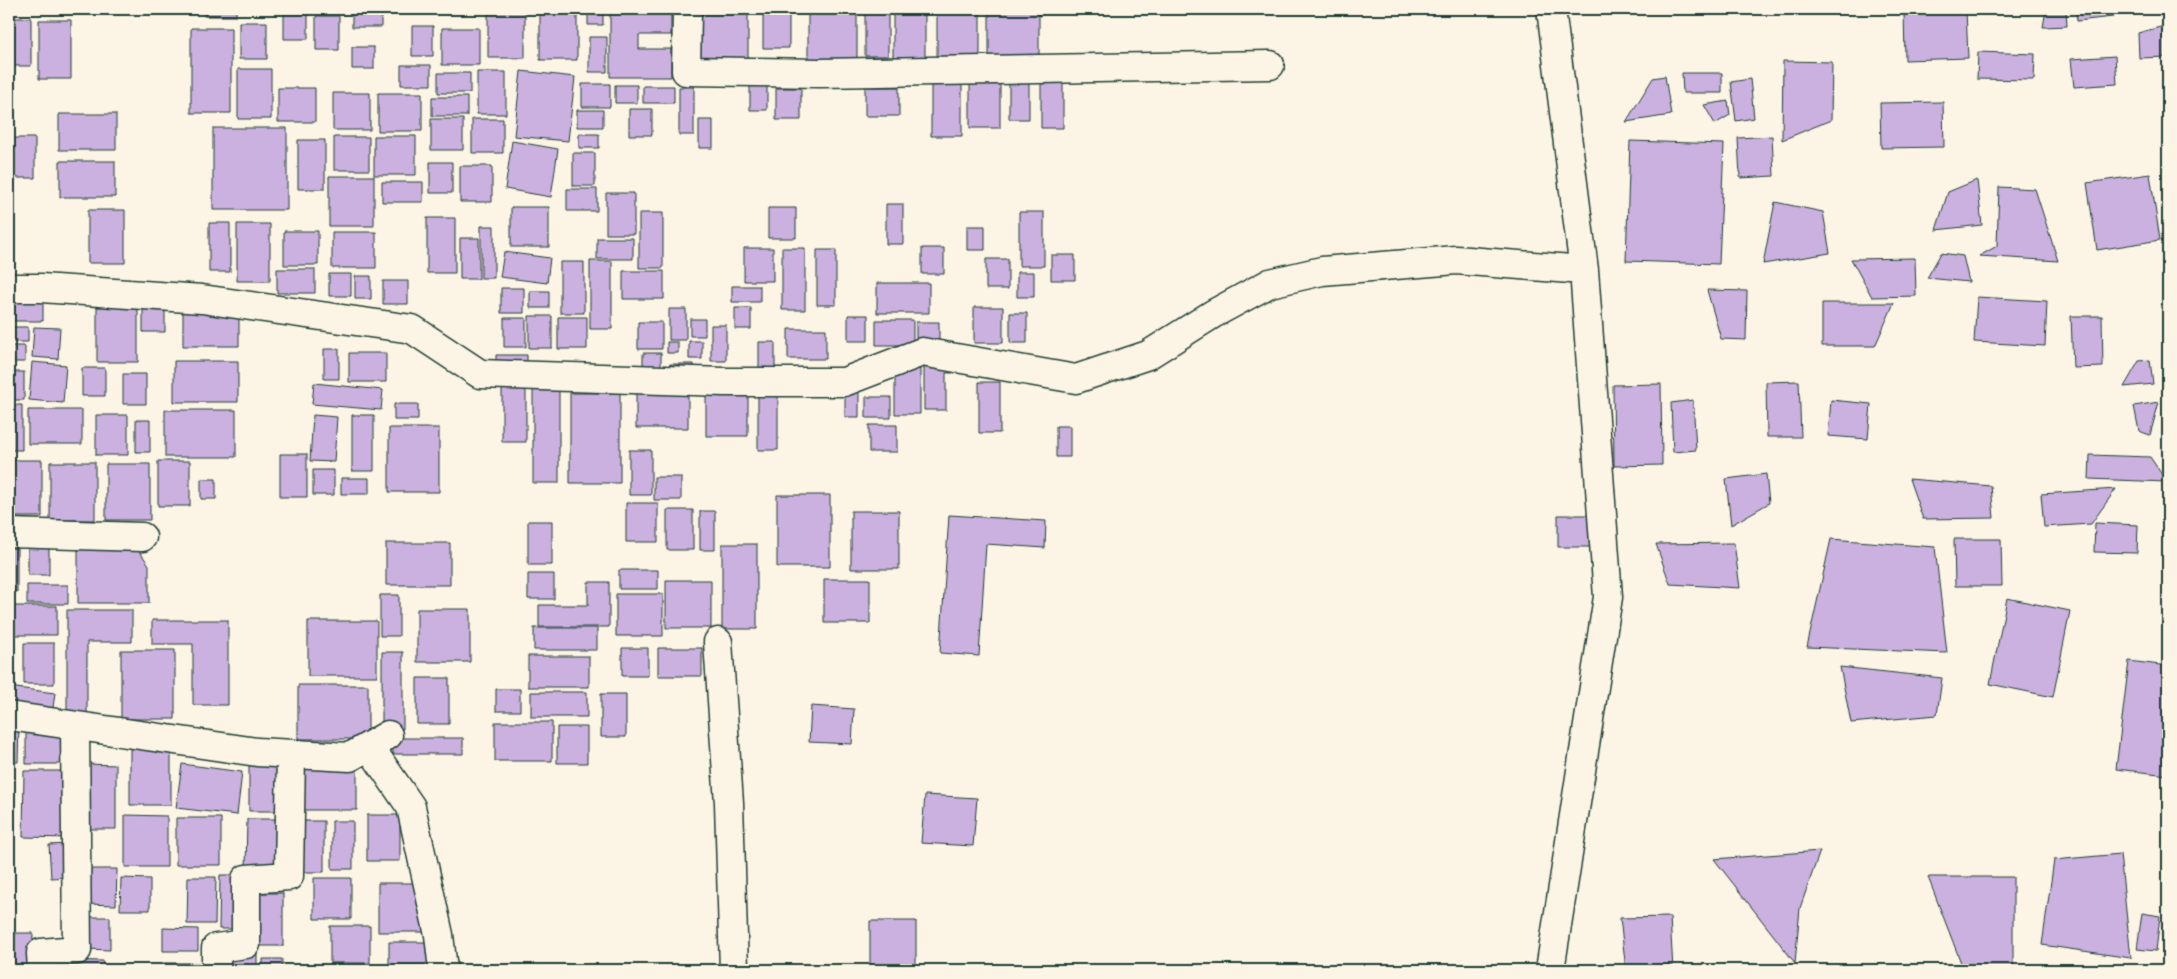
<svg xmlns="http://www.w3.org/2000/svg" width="2177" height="979" viewBox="0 0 2177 979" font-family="Mali,sans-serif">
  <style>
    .building { fill: #cbb1e0; stroke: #1f3d34 }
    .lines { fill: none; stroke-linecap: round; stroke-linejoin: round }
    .street-casing { stroke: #1f3d34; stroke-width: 31 }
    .street { stroke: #fcf5e5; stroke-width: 28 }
  </style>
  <rect width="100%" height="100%" fill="#fcf5e5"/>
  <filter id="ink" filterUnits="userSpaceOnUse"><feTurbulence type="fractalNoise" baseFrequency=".02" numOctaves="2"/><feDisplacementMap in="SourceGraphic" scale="10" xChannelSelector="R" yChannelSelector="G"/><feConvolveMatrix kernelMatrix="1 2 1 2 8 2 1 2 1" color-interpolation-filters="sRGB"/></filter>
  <g filter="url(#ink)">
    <path class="building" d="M204,9H236V16H204Z
      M284,9H308V39H284Z
      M316,9H342V12H316Z
      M352,9H381V27H352Z
      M392,9H421V11H392Z
      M488,9H525V58H488Z
      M540,9H577V60H540Z
      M588,9H603V25H588Z
      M610,9H671V35H639V49H671V77H610Z
      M698,9H748V60H698Z
      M808,9H857V61H808Z
      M865,9H888V56H865Z
      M893,9H925V61H893Z
      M937,9H980V62H937Z
      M989,9H1039V60H989Z
      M1904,9H1966L1968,58L1905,60Z
      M2066,9L2067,26L2043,27L2046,10Z
      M2076,9H2112L2113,17L2077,21Z
      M763,13H789V48H763Z
      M316,16H339V50H316Z
      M9,18H31V66H9Z
      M39,20H71V79H39Z
      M239,22H267V59H239Z
      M2168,25V57L2139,58L2138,33Z
      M412,26H433V56H412Z
      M191,28H231V113H191Z
      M442,28H479V65H442Z
      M589,37H607V72H589Z
      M352,47H374V69H352Z
      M1978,52L2035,54L2034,80L1977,79Z
      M2115,56L2117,84L2074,87L2071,59Z
      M1783,61L1832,62L1831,120L1782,140Z
      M401,65H431V85H401Z
      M238,69H271V119H238Z
      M521,71L575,77L568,141L514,136Z
      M477,72H506V114H477Z
      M438,73H470V93H438Z
      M1682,73H1722V93H1683Z
      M1665,76L1671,115L1626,122L1653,78Z
      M931,78H962V136H931Z
      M1009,79H1029V119H1009Z
      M1750,79L1754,118L1736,121L1731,82Z
      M970,80H1000V128H970Z
      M750,82H767V110H750Z
      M1041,82H1063V128H1041Z
      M582,84H610V107H582Z
      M615,85H637V103H615Z
      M643,86H674V103H643Z
      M679,87H694V135H679Z
      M865,87H899V116H865Z
      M278,88H315V122H278Z
      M776,88H801V120H776Z
      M333,93H370V130H333Z
      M378,93H422V131H378Z
      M432,97H467V116H432Z
      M1728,101L1730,115L1715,124L1704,105Z
      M1943,102L1944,147L1881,148L1880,103Z
      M629,109H652V135H629Z
      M577,110H603V127H577Z
      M59,114H116V150H59Z
      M431,119H463V150H431Z
      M472,119H503V153H472Z
      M699,120H713V148H699Z
      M213,128H287V210H213Z
      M579,134H599V148H579Z
      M374,136H416V175H374Z
      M1772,136L1774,176L1740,178L1738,138Z
      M334,137H369V170H334Z
      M9,138H35V178H9Z
      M298,140H325V189H298Z
      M512,141L558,149L551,197L505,189Z
      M1630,141L1724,144L1719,264L1626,261Z
      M573,153H595V186H573Z
      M60,161H115V197H60Z
      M430,162H452V193H430Z
      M460,166H492V202H460Z
      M2150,174L2160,240L2097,250L2087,183Z
      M329,176H374V226H329Z
      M1977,180L1982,225L1936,230L1948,192Z
      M382,182H423V202H382Z
      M1999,187L2035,189L2058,261L1979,256L1997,246Z
      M567,189H597V211H567Z
      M606,193H634V234H606Z
      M1775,202L1823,212L1830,253L1763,264Z
      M886,204H903V244H886Z
      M511,207H549V247H511Z
      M768,208H796V238H768Z
      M88,210H125V263H88Z
      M1019,212H1044V266H1019Z
      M639,213H663V268H639Z
      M427,218H455V273H427Z
      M209,223H230V272H209Z
      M237,224H270V281H237Z
      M481,226H494V278H481Z
      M967,226H985V250H967Z
      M284,231H318V265H284Z
      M332,232H376V268H332Z
      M460,238H479V279H460Z
      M597,238H633V259H597Z
      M744,248H773V281H744Z
      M782,248H805V310H782Z
      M922,248H944V274H922Z
      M817,250H836V305H817Z
      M504,252L550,258L547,283L500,277Z
      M1941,253L1963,256L1969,282L1927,278Z
      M1051,255H1075V280H1051Z
      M1915,258L1916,296L1872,297L1851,259Z
      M986,259H1008V289H986Z
      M590,261H612V329H590Z
      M560,262H584V313H560Z
      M277,269H315V293H277Z
      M623,271H664V299H623Z
      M1017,272H1034V297H1017Z
      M329,274H351V296H329Z
      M355,276H371V299H355Z
      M383,281H408V304H383Z
      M877,283H929V313H877Z
      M732,286H760V302H732Z
      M501,288H524V313H501Z
      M1707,290L1747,291L1746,340L1721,339Z
      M530,291H549V308H530Z
      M1977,297L2047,301L2045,346L1974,342Z
      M9,300H43V321H9Z
      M1822,303H1894L1875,346H1822Z
      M97,306H138V362H97Z
      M143,306H165V332H143Z
      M974,307H1003V343H974Z
      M183,308H239V346H183Z
      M735,308H751V329H735Z
      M669,309H686V340H669Z
      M1010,313H1027V343H1010Z
      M848,315H868V341H848Z
      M529,316H552V348H529Z
      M2071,316H2102L2103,367L2073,368Z
      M558,317H587V349H558Z
      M504,318H526V347H504Z
      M690,319H705V336H690Z
      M876,320H913V345H876Z
      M638,322H662V349H638Z
      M916,322H939V341H916Z
      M711,325H726V361H711Z
      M9,327H28V342H9Z
      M34,327L60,328L58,359L32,357Z
      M788,329H826V359H788Z
      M689,341H702V359H689Z
      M667,342H678V353H667Z
      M759,342H775V368H759Z
      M9,346H25V362H9Z
      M324,349H339V379H324Z
      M349,353H386V382H349Z
      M643,353H661V376H643Z
      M496,355H527V370H496Z
      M924,360L964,373H946V410H924Z
      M2150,360L2153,384L2124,387L2139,361Z
      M174,361H238V402H174Z
      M32,362L66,365L63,403L29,400Z
      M670,364H694V377H670Z
      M895,366H920V414H895Z
      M82,368H105V396H82Z
      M9,372H24V400H9Z
      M123,374H146V404H123Z
      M1799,381L1801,437H1767L1766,382Z
      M979,382H1000V433H979Z
      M314,383L383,390L381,410L312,404Z
      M502,384H526V442H502Z
      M1661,384L1662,465L1614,466L1613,385Z
      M845,387H859V417H845Z
      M706,389H748V436H706Z
      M533,390H559V483H533Z
      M758,390H778V450H758Z
      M636,392H688V428H636Z
      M570,393H620V483H570Z
      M866,397H891V418H866Z
      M1693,400L1696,450L1673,452L1671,403Z
      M1831,400L1871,404L1868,439L1828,436Z
      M2159,402L2150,435L2139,431L2134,406Z
      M394,404H418V420H394Z
      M9,405H22V450H9Z
      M28,410H82V444H28Z
      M165,410H236V457H165Z
      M96,415H128V455H96Z
      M313,415L337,417L334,462L310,461Z
      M352,415H374V471H352Z
      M136,420H150V452H136Z
      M869,425H897V452H869Z
      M1056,426H1070V457H1056Z
      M389,428H439V492H389Z
      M629,450H651V495H629Z
      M280,454H307V497H280Z
      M2090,455L2150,457L2167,482L2089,479Z
      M9,460H42V517H9Z
      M158,461H190V506H158Z
      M50,462H95V520H50Z
      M106,464H150V520H106Z
      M313,470H334V495H313Z
      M1766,474L1769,503L1731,525L1726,479Z
      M654,477H681V500H654Z
      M341,478H369V494H341Z
      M201,479H216V499H201Z
      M1909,479L1991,486L1994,518L1923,519Z
      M2116,489L2091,524L2044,527L2041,494Z
      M777,495H830V567H777Z
      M626,503H658V542H626Z
      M667,510H693V550H667Z
      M700,511H715V550H700Z
      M851,511H899V569H851Z
      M949,515L1046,521L1045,548L986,544L979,656L940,653Z
      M1558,515H1592V547H1558Z
      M528,521H552V565H528Z
      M2095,523L2138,525L2137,553L2094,552Z
      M1831,539L1935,547L1947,653L1807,647Z
      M1954,539H2001L2002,586H1955Z
      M9,540H17V592H9Z
      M386,543H450V585H386Z
      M1734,543L1740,588L1670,584L1656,544Z
      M28,544H49V575H28Z
      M722,544H757V629H722Z
      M78,545H135L149,565V603H78Z
      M619,570H658V589H619Z
      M528,574H554V599H528Z
      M824,579H870V623H824Z
      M666,580H711V628H666Z
      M588,582H609V627H539V605H588Z
      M27,585H68V604H27Z
      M616,594H663V636H616Z
      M380,595H399V636H380Z
      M2007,598L2070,611L2053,697L1990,684Z
      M9,606H57V635H9Z
      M417,609H470V662H417Z
      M67,610H132V642H87V719H67Z
      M152,620H228V705H193V644H152Z
      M308,621H377V676H308Z
      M534,628H597V650H534Z
      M24,643H54V684H24Z
      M622,648H648V676H622Z
      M658,648H702V676H658Z
      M121,650H175V719H121Z
      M382,652H403V729H382Z
      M528,656H589V687H528Z
      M2129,661L2168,666V775L2116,769Z
      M1840,667L1942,678L1937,715L1851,723Z
      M417,678H449V724H417Z
      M298,685H368V739H298Z
      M9,687L55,693L52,715L9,710Z
      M496,689H520V711H496Z
      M531,692H587V717H531Z
      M601,694H626V737H601Z
      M811,706L854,709L852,744L809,742Z
      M495,722H552V761H495Z
      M9,723H19L18,762H9Z
      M557,727H587V763H557Z
      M26,730L63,731V764H26Z
      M393,738H463V754H393Z
      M130,745H171V805H130Z
      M249,763H285L284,811H249Z
      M86,764L116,765V829H85Z
      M182,764L242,772L237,815L176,808Z
      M295,766H357V810H295Z
      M24,771H71L70,838L23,837Z
      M925,795L977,798L973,846L921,843Z
      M125,815L167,816V867H125Z
      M367,815H400V861H367Z
      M176,818H221V865H176Z
      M247,819H282L281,871H246Z
      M298,821H324V872H298Z
      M332,821H353V869H332Z
      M68,844L70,877L51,878L49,845Z
      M1820,851L1800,908L1795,963L1714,859Z
      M2120,854L2131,958L2042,945L2054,860Z
      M88,869H117L116,905L87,904Z
      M220,875H240V929H219Z
      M188,877H216L215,924H187Z
      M1928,877H2013V970L1963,968Z
      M121,878L150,879V910H120Z
      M314,878H351V919H314Z
      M378,883H428V932H378Z
      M254,893H283V946H254Z
      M2142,913L2160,916L2156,951L2137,949Z
      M86,917H110V950L86,949Z
      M1670,917L1673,970H1626L1620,918Z
      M870,921H916V970H870Z
      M330,926H370V963H330Z
      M163,928L198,929V951H163Z
      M9,933H33L32,970H9Z
      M389,942H436V970H389Z
      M226,954H257V970H226Z
      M263,959H282V970H263Z
      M50,960L103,961V970H50Z
      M164,963H207V970H164Z"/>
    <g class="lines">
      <defs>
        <path id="street" d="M687,9L686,71L820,73L1270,65
          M9,288H41L202,299L412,329L480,374L724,382H844L922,352L1076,379L1148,355L1213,314L1270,283L1322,271L1456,260L1584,270
          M9,533L142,537
          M718,642L729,803L734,970
          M9,716L257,752L350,757L388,735
          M369,746L411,807L439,935L443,970
          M42,970L41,953L77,950L75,726
          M216,970V948L246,944V879L289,876L291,754
          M1550,970L1608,597L1584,270L1551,9"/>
      </defs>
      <use href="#street" class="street-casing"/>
      <use href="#street" class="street"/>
    </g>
  </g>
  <rect width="2177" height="979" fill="none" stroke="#fcf5e5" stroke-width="30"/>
  <rect x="15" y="15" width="2147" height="949" fill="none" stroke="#1f3d34" stroke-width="2" filter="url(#ink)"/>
</svg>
